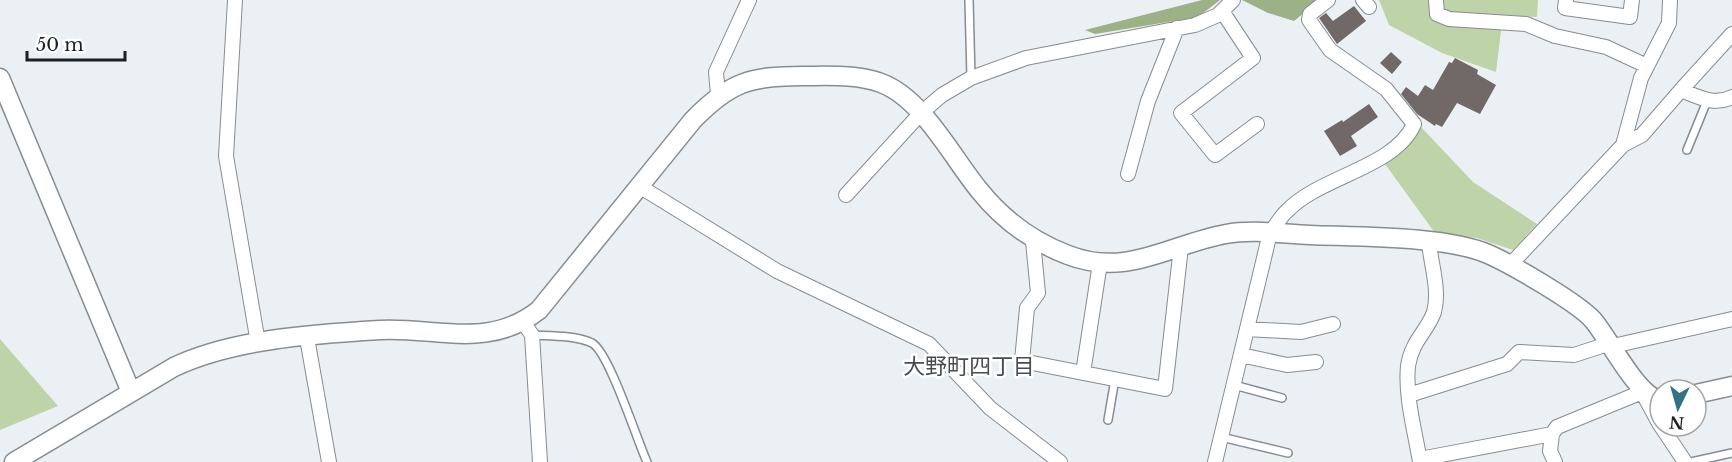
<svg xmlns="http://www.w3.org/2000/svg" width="1732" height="462" viewBox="0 0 1732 462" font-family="'Libre Baskerville','Noto Sans JP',serif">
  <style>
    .green { fill: #bed3a7 }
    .forest { fill: #9db186 }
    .building { fill: #706967 }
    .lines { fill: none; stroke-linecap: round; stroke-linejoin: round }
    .lane-casing { stroke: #878c91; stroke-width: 10 }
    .street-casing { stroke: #878c91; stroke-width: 16 }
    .secondary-casing { stroke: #878c91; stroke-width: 21 }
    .lane { stroke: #fff; stroke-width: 7 }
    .street { stroke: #fff; stroke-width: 14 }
    .secondary { stroke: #fff; stroke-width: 18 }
    .labels { text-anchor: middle; stroke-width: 5; stroke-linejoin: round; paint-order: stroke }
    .neighbourhood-label { font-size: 22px; fill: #484c50; stroke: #fff }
  </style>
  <rect width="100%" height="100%" fill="#ebf0f5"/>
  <path class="green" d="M1379,0H1538L1537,17L1503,15L1496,72L1442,53L1389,25Z
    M1420,126L1473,182L1537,224L1513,250L1477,238L1435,233L1385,164Z
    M0,339L58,406L0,430Z"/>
  <path class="forest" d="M1202,0H1220L1198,17L1095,34L1085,30Z
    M1242,0H1320L1294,21L1268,13Z"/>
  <path class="building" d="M1354,6L1366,21L1337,44L1319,18L1326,13L1333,21Z
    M1391,52L1402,62L1392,74L1380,63Z
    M1455,58L1478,70L1477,74L1496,85L1480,114L1457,103L1442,127L1436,124L1435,126L1417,114L1401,94L1406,87L1418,96L1425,85L1433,90L1449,62L1452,63Z
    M1369,104L1378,117L1351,136L1357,146L1340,156L1324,131L1342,120L1343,122Z"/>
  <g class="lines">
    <defs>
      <path id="lane" d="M969,0L971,78
        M1687,150L1707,101
        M532,335C550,336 575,335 592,343C609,352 637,440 647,462
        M1234,385L1282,398
        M1108,420L1115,379
        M1221,437L1288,453
        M1691,462L1732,453"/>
      <path id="street" d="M235,0L226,156L258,343
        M1363,0L1369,7
        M1436,0L1437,14L1449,19L1526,24L1555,36L1606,47L1647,66
        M1566,0L1565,8L1630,17L1632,0
        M1222,11L1253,58L1181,113L1215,155L1257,124
        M1681,90L1732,34
        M718,95L716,72L749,0
        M1623,145L1642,135L1681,90C1698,97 1715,106 1732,97
        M1128,174L1148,101L1177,28
        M639,186L777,271L929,344L990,408L1060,462
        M846,195L921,113L942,95L971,78L1026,58L1195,25L1218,15L1233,0
        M1033,241L1038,293L1027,308L1022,361L1165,389L1181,247
        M1510,265L1623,145L1641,78L1669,23L1670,0
        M523,322L532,335L540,462
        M1247,329L1301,332L1333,324
        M307,338L329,462
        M1613,346L1732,319
        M1241,355L1287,365L1316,362
        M1083,373L1100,263
        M1641,390L1660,425
        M1409,395L1507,364L1519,352L1574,355L1611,343
        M1661,426L1685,462
        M1552,434L1550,451L1555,462
        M1420,459L1552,434L1557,427L1642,392
        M1215,462L1270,233C1276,226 1280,217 1287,211C1320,176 1395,168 1414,124L1386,89L1330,50L1309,20L1310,14L1328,0
        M1420,462C1415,431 1405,397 1408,366C1412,340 1427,332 1434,312C1440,291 1431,264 1429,243"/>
      <path id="secondary" d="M0,78L131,392
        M1696,394L1732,386
        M14,462L174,367C233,339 314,334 380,330C438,327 488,350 539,310L693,120C730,82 750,76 803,76C828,76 857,74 881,83C922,98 952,157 979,190C1003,220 1031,241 1068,255C1127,278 1170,244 1226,234C1253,229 1283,234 1310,235C1359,237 1446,236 1488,254C1511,264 1578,303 1593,320C1610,340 1637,396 1660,400"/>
    </defs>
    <use href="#lane" class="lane-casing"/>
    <use href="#street" class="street-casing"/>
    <use href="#secondary" class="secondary-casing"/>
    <use href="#lane" class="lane"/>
    <use href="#street" class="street"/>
    <use href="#secondary" class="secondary"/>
  </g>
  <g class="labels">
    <g class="neighbourhood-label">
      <text x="969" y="374">大野町四丁目</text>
    </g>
  </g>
  <g transform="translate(1678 408) rotate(185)"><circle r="28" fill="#ffffff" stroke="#a5a5a6" stroke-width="1.5"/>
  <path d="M0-4.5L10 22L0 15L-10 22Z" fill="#347087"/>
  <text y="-9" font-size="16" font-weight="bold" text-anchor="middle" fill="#1d1f21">N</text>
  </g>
  <path d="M27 51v9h98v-9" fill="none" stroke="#1d1f21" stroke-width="3"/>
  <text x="36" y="51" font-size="18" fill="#1d1f21" stroke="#ffffff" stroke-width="4.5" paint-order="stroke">50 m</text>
</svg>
